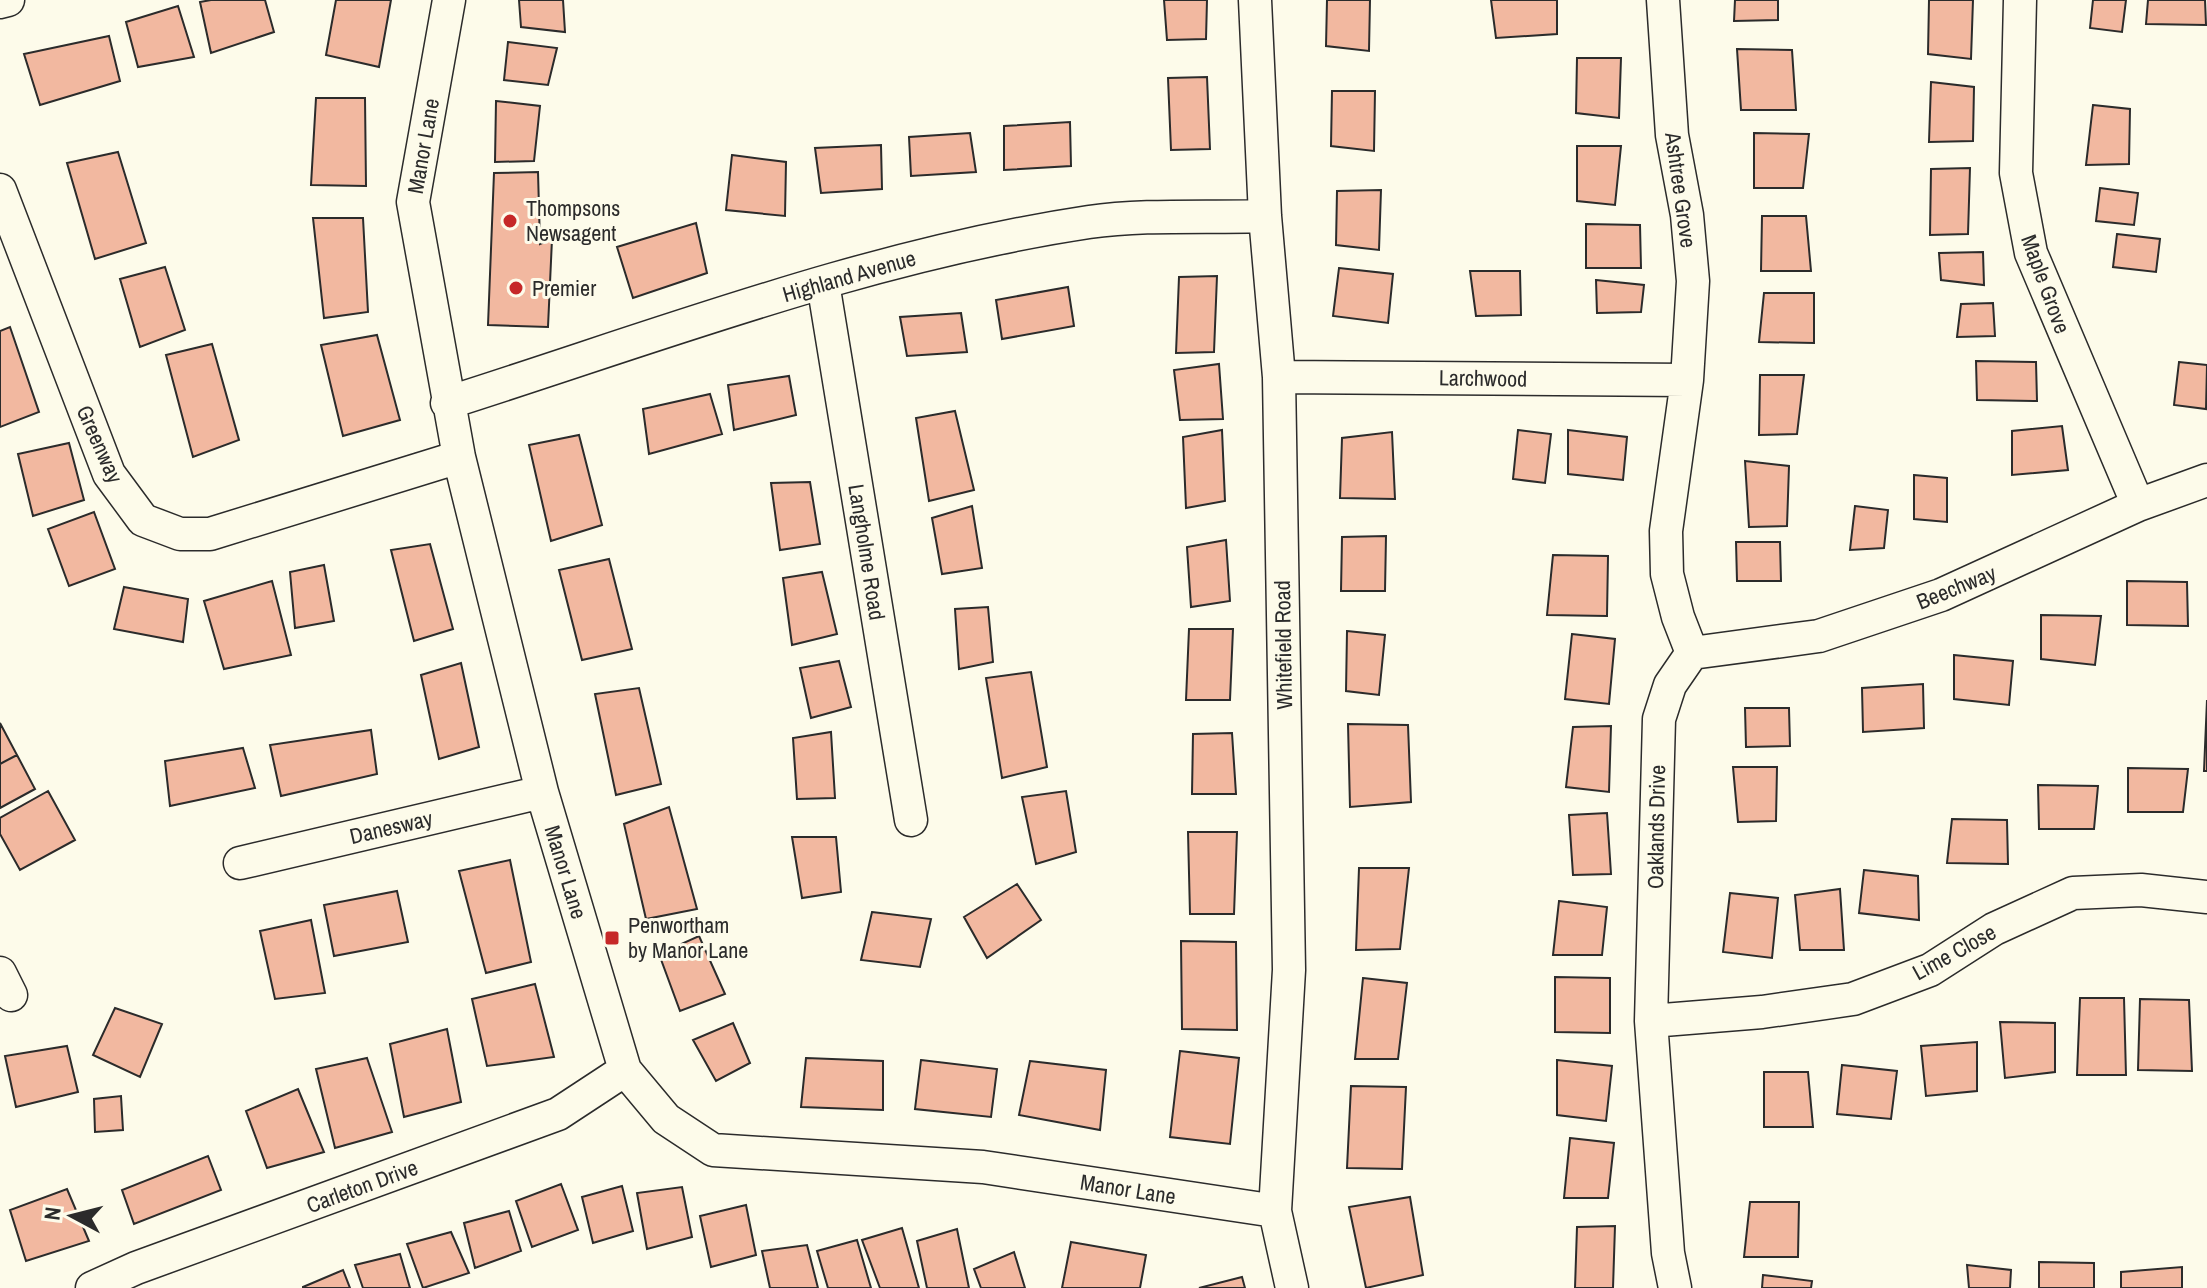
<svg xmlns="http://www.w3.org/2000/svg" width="2207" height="1288" viewBox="0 0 2207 1288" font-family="'Archivo Narrow',sans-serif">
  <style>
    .building { fill: #f2b8a0; stroke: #2b2b2b; stroke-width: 2 }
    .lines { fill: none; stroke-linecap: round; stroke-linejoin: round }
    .street-casing { stroke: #2b2b2b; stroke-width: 35 }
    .street { stroke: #fdfbea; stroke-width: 32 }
    .poi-dot { fill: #c62828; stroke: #fdfbea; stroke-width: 3 }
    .labels { text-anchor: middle; stroke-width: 6; stroke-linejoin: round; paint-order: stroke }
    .street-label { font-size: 22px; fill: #2b2b2b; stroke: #fdfbea }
    .poi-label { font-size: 22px; fill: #2b2b2b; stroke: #fdfbea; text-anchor: start }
  </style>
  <rect width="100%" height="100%" fill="#fdfbea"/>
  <path class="building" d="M211,0H265L274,32L211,53L200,2Z
    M336,0H391L379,67L326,55Z
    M519,0H563L565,32L521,27Z
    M1164,0H1207L1206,39L1167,40Z
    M1327,0H1370L1369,51L1326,46Z
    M1491,0H1557V34L1496,38Z
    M1735,0H1778V20L1734,21Z
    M1929,0H1973L1971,59L1928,54Z
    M2093,0H2126L2122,32L2090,28Z
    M2148,0H2205L2206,25L2146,24Z
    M178,6L194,57L138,67L126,22Z
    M109,36L120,81L40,105L24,54Z
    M508,42L557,48L548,85L504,80Z
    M1737,49L1792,50L1796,110H1741Z
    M1577,58H1621L1619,118L1576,113Z
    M1207,77L1210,149L1171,150L1168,78Z
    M1931,82L1974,87L1973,141L1929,142Z
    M1332,91H1375L1374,151L1331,146Z
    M316,98H365L366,186L311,185Z
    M496,101L540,106L534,161L495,162Z
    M2093,105L2130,109L2129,164L2086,165Z
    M1070,122L1071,166L1004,170V126Z
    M970,133L976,172L911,176L909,137Z
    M1754,133L1809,134L1803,188H1754Z
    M881,145L882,189L821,193L815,148Z
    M1577,146H1621L1615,205L1577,201Z
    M118,152L146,243L95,259L67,163Z
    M732,155L786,162L785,216L726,210Z
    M1970,168L1968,234L1930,235L1931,169Z
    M538,172L540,244L552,239L548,327L488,325L494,173Z
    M2100,188L2138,193L2134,225L2096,221Z
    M1381,190L1379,250L1336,245L1337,191Z
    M1762,216H1806L1811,271H1761Z
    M313,218H363L368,312L324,318Z
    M696,223L707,273L633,298L617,247Z
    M1586,224L1640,225L1641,268H1586Z
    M2117,234L2160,239L2156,272L2113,267Z
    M1983,252L1984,285L1941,280L1939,253Z
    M165,267L185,330L140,347L120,279Z
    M1339,268L1393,274L1388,323L1333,316Z
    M1470,271H1520L1521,315L1476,316Z
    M1217,276L1214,352L1176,353L1179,277Z
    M1596,280L1644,285L1641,312L1597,313Z
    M1068,287L1074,326L1002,339L996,300Z
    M1764,293H1814V343L1759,342Z
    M1993,303L1995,336L1957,337L1961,304Z
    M961,313L967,352L907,356L900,317Z
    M10,327L39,412L0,427V331Z
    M377,335L400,420L343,436L321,345Z
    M212,344L239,440L193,457L166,355Z
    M1976,361L2036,362L2037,401L1977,400Z
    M2179,362L2207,365L2206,409L2174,405Z
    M1219,364L1223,419L1180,420L1174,370Z
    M1760,375H1804L1797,434L1759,435Z
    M789,376L796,415L734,430L728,385Z
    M710,394L722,434L649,454L643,409Z
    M955,411L974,490L929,501L916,418Z
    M2062,426L2068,470L2012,475V431Z
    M1222,430L1225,501L1186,508L1183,437Z
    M1518,430L1551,434L1545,483L1513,479Z
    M1568,430L1627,437L1623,480L1568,474Z
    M1392,432L1395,499L1340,498L1342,438Z
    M579,435L602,525L551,541L529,445Z
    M69,443L84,500L33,516L18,454Z
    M1745,461L1789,466L1787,526L1749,527Z
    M1914,475L1947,478V522L1914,519Z
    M810,482L820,544L780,550L771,483Z
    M972,506L982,568L942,574L932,518Z
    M1855,506L1888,510L1884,548L1850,550Z
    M94,512L115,569L69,586L48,529Z
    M1386,536L1385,591H1341L1342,537Z
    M1226,540L1230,601L1191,607L1187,547Z
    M1736,542H1780L1781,581H1737Z
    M430,544L453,629L414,641L391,550Z
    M1553,555L1608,556L1607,616L1547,615Z
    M609,559L632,649L582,660L559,570Z
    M324,565L334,621L295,628L290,572Z
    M822,572L837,634L792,645L783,578Z
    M272,581L291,655L224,669L204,601Z
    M2127,581L2187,582L2188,626L2127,625Z
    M124,587L188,599L183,642L114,629Z
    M988,607L993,662L959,669L955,609Z
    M2041,615L2101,616L2095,665L2041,659Z
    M1189,629H1233L1230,700H1186Z
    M1347,631L1385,635L1379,695L1346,691Z
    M1572,634L1615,639L1609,704L1565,699Z
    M1954,655L2013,661L2009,705L1954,699Z
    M839,661L851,707L811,718L800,668Z
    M461,663L479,747L439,759L421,675Z
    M1031,672L1047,767L1002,778L986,678Z
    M1923,684L1924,728L1863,732L1862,688Z
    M639,688L661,784L616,795L595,694Z
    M2207,700V771H2204Z
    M1745,708H1789L1790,746L1746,747Z
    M0,723L17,755L0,764Z
    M1348,724L1408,725L1411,802L1350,807Z
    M1611,726L1609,792L1566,787L1573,727Z
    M371,730L377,774L281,796L270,745Z
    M831,732L835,798L797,799L793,738Z
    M1232,733L1236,794H1192L1193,734Z
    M243,748L255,788L170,806L165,761Z
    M17,755L35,789L0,808V764Z
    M1733,767H1777L1776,821L1738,822Z
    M2128,768L2188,769L2183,812H2128Z
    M2038,785L2098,786L2094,829H2039Z
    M48,791L75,840L20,870L0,834V818Z
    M1066,791L1076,852L1036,864L1022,797Z
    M669,807L697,909L646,919L624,824Z
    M1607,813L1611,874L1573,875L1569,815Z
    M1952,819L2007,820L2008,864L1947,863Z
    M1188,832H1237L1234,914H1190Z
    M792,837H836L841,892L802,898Z
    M510,860L531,962L486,973L459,871Z
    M1359,868H1409L1400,949L1356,950Z
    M1864,870L1918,876L1919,920L1859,913Z
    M1017,884L1041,920L987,958L964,917Z
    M1840,889L1844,950H1800L1795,895Z
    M397,891L408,942L334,956L324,905Z
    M1730,893L1778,898L1772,958L1723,952Z
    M1559,901L1607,907L1602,955H1553Z
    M872,912L931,919L920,967L861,960Z
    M311,920L325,993L275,999L260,931Z
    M699,936L725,994L680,1011L659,954Z
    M1181,941L1236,942L1237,1030L1182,1029Z
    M1555,977L1610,978V1033L1555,1032Z
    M1363,978L1407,983L1398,1059H1355Z
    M535,984L554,1057L487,1066L472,999Z
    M2080,998H2124L2126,1075H2077Z
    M2140,999L2189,1000L2192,1071L2138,1070Z
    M115,1008L162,1024L140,1077L93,1055Z
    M2000,1022L2055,1023V1072L2005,1078Z
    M733,1023L750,1063L716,1081L693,1040Z
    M447,1029L461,1102L404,1117L390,1044Z
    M1977,1042V1091L1926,1096L1921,1046Z
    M67,1046L78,1092L16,1107L5,1056Z
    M1180,1051L1239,1058L1230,1144L1170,1137Z
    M367,1058L392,1132L335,1148L316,1069Z
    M806,1058L883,1061V1110L801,1107Z
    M921,1060L997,1069L991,1117L915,1109Z
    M1557,1060L1612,1066L1606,1121L1557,1115Z
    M1030,1061L1106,1070L1100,1130L1019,1115Z
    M1842,1065L1897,1071L1891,1119L1837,1114Z
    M1764,1072H1808L1813,1127H1764Z
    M1351,1086L1406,1087L1402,1169L1347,1168Z
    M298,1089L324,1152L267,1168L246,1111Z
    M121,1096L123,1130L95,1132L94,1099Z
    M1570,1138L1614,1143L1608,1198H1564Z
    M208,1156L221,1190L134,1224L122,1190Z
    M561,1184L578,1230L532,1247L516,1201Z
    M622,1186L633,1231L593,1243L582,1197Z
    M682,1187L692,1237L647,1249L637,1193Z
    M67,1189L89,1241L26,1261L10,1210Z
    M1410,1197L1423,1275L1366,1288L1349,1207Z
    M1750,1202H1799L1798,1257H1744Z
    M746,1205L756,1255L711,1267L700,1216Z
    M509,1211L521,1251L475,1268L464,1223Z
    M1615,1226L1613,1288H1575L1577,1227Z
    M902,1228L919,1288H880L862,1240Z
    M957,1229L969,1288H927L917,1241Z
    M451,1232L469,1273L423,1288L407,1244Z
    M857,1240L871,1288H828L817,1251Z
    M1071,1242L1146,1255L1140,1288H1062Z
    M807,1245L818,1288H770L762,1251Z
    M1014,1252L1025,1288H981L974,1269Z
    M400,1254L410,1288H363L355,1265Z
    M2039,1262L2094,1263V1288H2039Z
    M1967,1265L2011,1270L2010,1288H1969Z
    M2182,1267V1288H2121V1272Z
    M343,1270L350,1288H303V1287Z
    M1763,1275L1812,1281L1811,1288H1762Z
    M1242,1277L1245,1288H1199Z"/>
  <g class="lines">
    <defs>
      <path id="street" d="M449,0L413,202L459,457L542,792L625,1070L666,1119L713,1150L983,1167L1275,1211
        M1255,0L1265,216L1279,377L1289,970L1275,1211L1292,1288
        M1663,0L1672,135L1687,215L1693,281L1687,380L1666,531L1667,574L1678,617L1692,653L1670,685L1659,719L1651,1021L1668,1253L1675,1288
        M2020,0L2016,173L2031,253L2138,505
        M0,2L8,0
        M0,190L109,474L143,520L180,534H210L459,457
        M823,283L911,820
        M1279,377L1687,380
        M447,403C658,336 869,255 1089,222C1146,214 1207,218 1265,216
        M1692,653L1819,636L1941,595L2138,505L2207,480
        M240,863L542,792
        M0,973L11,995
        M1651,1021L1762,1012L1853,999L1930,970L1994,929L2073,893L2141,890L2207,897
        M92,1288L136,1268L558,1114L625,1070"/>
    </defs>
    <use href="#street" class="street-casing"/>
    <use href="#street" class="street"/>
  </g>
  <g class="poi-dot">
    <circle cx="510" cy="221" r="8"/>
    <circle cx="516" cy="288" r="8"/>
    <rect x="604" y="930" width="16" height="16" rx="4"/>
  </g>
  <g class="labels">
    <g class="street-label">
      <text transform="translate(423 146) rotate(-80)" y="8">Manor Lane</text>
      <text transform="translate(1681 190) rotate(82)" y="8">Ashtree Grove</text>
      <text transform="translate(849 276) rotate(-16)" y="8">Highland Avenue</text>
      <text transform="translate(2046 284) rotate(70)" y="8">Maple Grove</text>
      <text transform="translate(1483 378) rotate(1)" y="8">Larchwood</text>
      <text transform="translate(100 444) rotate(66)" y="8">Greenway</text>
      <text transform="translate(867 552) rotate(81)" y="8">Langholme Road</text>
      <text transform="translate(1956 587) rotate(-22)" y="8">Beechway</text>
      <text transform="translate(1283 645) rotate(-91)" y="8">Whitefield Road</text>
      <text transform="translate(391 827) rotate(-13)" y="8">Danesway</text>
      <text transform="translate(1656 827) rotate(-89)" y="8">Oaklands Drive</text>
      <text transform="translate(566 872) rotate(73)" y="8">Manor Lane</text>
      <text transform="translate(1954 952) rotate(-29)" y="8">Lime Close</text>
      <text transform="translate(362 1186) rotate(-20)" y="8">Carleton Drive</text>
      <text transform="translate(1128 1189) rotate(9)" y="8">Manor Lane</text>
    </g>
    <g class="poi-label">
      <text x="526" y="216">Thompsons<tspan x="526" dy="25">Newsagent</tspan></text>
      <text x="532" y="296">Premier</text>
      <text x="628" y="933">Penwortham<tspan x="628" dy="25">by Manor Lane</tspan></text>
    </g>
  </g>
  <g transform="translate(72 1216) rotate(277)" stroke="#fdfbea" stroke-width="6" paint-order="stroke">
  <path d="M0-6L14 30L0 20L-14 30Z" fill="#2b2b2b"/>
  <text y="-12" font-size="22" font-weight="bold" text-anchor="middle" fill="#2b2b2b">N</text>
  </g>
</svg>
